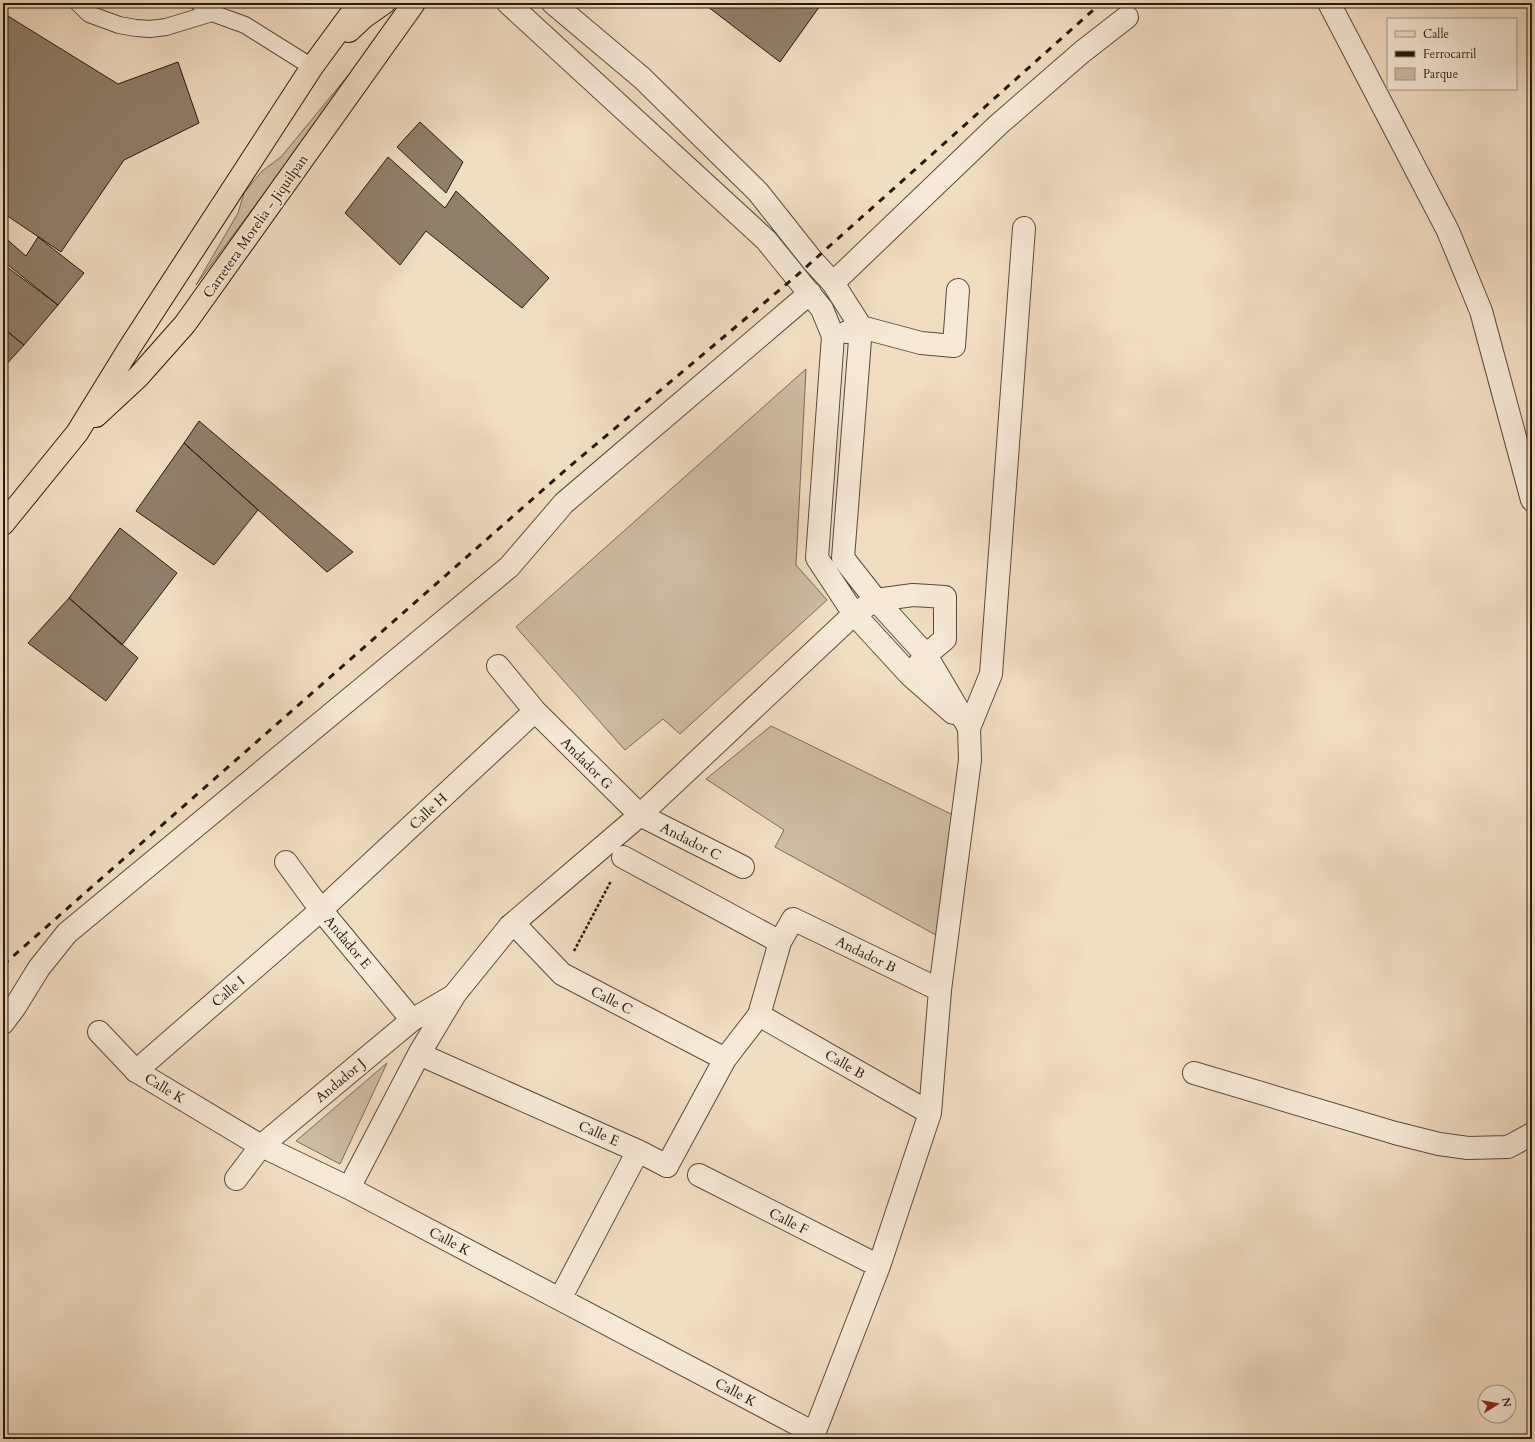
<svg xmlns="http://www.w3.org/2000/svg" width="1535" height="1442" viewBox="0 0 1535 1442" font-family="Cardo,serif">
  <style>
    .green { fill: #cebca3; stroke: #7a6b58 }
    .building { fill: #907f6b; stroke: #261a0c }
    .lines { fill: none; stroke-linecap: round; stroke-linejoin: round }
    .service-casing { stroke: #594b3a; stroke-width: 18 }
    .pedestrian-casing { stroke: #594b3a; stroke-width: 24 }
    .minor-casing { stroke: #594b3a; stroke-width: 24 }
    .primary-casing { stroke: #261a0c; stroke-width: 24 }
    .path { stroke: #261a0c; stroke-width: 2.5; stroke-dasharray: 3 2; stroke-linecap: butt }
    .service { stroke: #f6e9d7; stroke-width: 16 }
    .pedestrian { stroke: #f6e9d7; stroke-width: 22 }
    .minor { stroke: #f6e9d7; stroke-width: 22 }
    .primary { stroke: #f1ddc2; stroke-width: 22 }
    .rail { stroke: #261a0c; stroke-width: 3; stroke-dasharray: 7 7; stroke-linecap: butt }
    .labels { text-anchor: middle; stroke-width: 4; stroke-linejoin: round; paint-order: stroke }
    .street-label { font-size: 14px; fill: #261a0c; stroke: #f6e9d7 }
  </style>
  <rect width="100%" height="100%" fill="#f1ddc2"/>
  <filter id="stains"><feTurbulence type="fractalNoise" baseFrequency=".005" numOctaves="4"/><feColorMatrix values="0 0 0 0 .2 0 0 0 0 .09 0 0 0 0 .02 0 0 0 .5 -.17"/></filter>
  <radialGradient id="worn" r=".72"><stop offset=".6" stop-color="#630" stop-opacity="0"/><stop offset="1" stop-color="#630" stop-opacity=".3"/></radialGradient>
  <path class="green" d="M387,28L196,285L238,213L244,193L262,171L281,157Z
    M806,369L796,565L827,600L680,734L663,719L625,750L516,627Z
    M771,726L953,815L945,940L775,847L784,830L706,779Z
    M387,1063L340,1164L296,1141Z"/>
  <path class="building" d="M703,3H822L780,62Z
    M3,13L118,84L178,62L199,123L124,160L61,252L3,213Z
    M420,122L463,162L446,193L397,147Z
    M388,157L445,208L456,191L549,278L522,308L426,231L400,265L345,213Z
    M3,236L26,256L38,237L84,273L58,305L3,261Z
    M3,264L58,305L24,345L3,328Z
    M3,328L24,345L3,368Z
    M199,421L353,552L327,572L184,443Z
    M184,443L258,510L214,565L136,511Z
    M120,528L177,573L122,645L69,598Z
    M69,598L138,658L106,701L28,643Z"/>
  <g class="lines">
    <defs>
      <path id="service" d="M78,3L89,14L119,25L136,28L150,29L166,27L212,13
        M199,3L212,13L245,25L312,67"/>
      <path id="pedestrian" d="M498,666L535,711L640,815
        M969,728L991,674L1024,228
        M623,857L780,942
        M510,926L520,930L562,974L725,1059
        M136,1071L321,910L535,711
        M667,1166L725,1059L759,1015L780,942L793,919L940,990"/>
      <path id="minor" d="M508,3L766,240L822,309L833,336L817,558L854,614L910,675L953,713
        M553,3L642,78L758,192L812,260L833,283L861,327L843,558L876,600L926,655L969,728L970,760L940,990L930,1113L879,1266L812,1439
        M1329,3L1448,231L1481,311L1532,500
        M833,283L998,125L1082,52L1127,17
        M847,332L861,327L921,343L954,346L958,290
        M640,815L743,867
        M286,862L321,910L412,1020
        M759,1015L930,1113
        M3,1023L15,1007L39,968L67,933L509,567L564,503L810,293
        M99,1032L136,1071L261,1146L270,1150L349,1188L814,1433
        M419,1054L638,1151L667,1166
        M1194,1073L1395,1133L1439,1144L1468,1148L1508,1147L1532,1134
        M699,1175L879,1266
        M236,1179L261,1146L412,1020L453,996
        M349,1188L419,1054L455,994L510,926L640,815L854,614L876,600L913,595L945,597V639L926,655L910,675
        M560,1299L638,1151"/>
      <path id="primary" d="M349,31L364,17L384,3
        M96,416L138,377L185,324L414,3
        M3,524L77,433L130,347L312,67L359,3"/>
    </defs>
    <use href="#service" class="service-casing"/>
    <use href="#pedestrian" class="pedestrian-casing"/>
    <use href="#minor" class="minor-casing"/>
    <use href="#primary" class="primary-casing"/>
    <path class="path" d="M574,951L611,881"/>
    <use href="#service" class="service"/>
    <use href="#pedestrian" class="pedestrian"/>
    <use href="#minor" class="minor"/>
    <use href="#primary" class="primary"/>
    <path class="rail" d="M3,965L569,467L795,277L1101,3"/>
  </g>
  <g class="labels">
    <g class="street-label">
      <text transform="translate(255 226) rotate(-55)" y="5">Carretera Morelia - Jiquilpan</text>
      <text transform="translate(587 763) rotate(45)" y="5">Andador G</text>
      <text transform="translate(428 811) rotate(-43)" y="5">Calle H</text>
      <text transform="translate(691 841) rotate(27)" y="5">Andador C</text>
      <text transform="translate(348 942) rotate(50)" y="5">Andador E</text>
      <text transform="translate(866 954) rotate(26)" y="5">Andador B</text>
      <text transform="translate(228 991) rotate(-41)" y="5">Calle I</text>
      <text transform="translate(612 1000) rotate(27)" y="5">Calle C</text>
      <text transform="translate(845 1064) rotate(30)" y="5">Calle B</text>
      <text transform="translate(340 1080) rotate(-40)" y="5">Andador J</text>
      <text transform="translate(165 1088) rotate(31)" y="5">Calle K</text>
      <text transform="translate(599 1133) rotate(24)" y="5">Calle E</text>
      <text transform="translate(789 1221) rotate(27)" y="5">Calle F</text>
      <text transform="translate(450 1241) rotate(28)" y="5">Calle K</text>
      <text transform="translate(736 1392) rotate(28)" y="5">Calle K</text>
    </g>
  </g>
  <rect width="1535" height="1442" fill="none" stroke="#f1ddc2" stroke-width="16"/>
  <rect x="4" y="4" width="1527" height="1434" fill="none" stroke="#261a0c" stroke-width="2"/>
  <rect x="8" y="8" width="1519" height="1426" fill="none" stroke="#261a0c"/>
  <rect x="1387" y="18" width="130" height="72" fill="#f6e9d7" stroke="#a39686"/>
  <rect x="1395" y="31" width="20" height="6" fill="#f1ddc2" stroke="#a39686"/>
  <text x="1423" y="38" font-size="12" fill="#261a0c">Calle</text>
  <rect x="1395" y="51" width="20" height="6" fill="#261a0c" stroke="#a39686"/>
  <text x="1423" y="58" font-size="12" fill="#261a0c">Ferrocarril</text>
  <rect x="1395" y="68" width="20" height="12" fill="#cebca3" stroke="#a39686"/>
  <text x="1423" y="78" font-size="12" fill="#261a0c">Parque</text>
  <g transform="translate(1497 1404) rotate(79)"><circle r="19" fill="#f6e9d7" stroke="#a39686"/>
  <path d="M0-3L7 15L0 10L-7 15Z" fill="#8f2418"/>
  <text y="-6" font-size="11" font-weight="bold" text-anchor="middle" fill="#261a0c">N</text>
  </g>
  <rect width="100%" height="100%" filter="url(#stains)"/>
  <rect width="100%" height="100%" fill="url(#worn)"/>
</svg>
